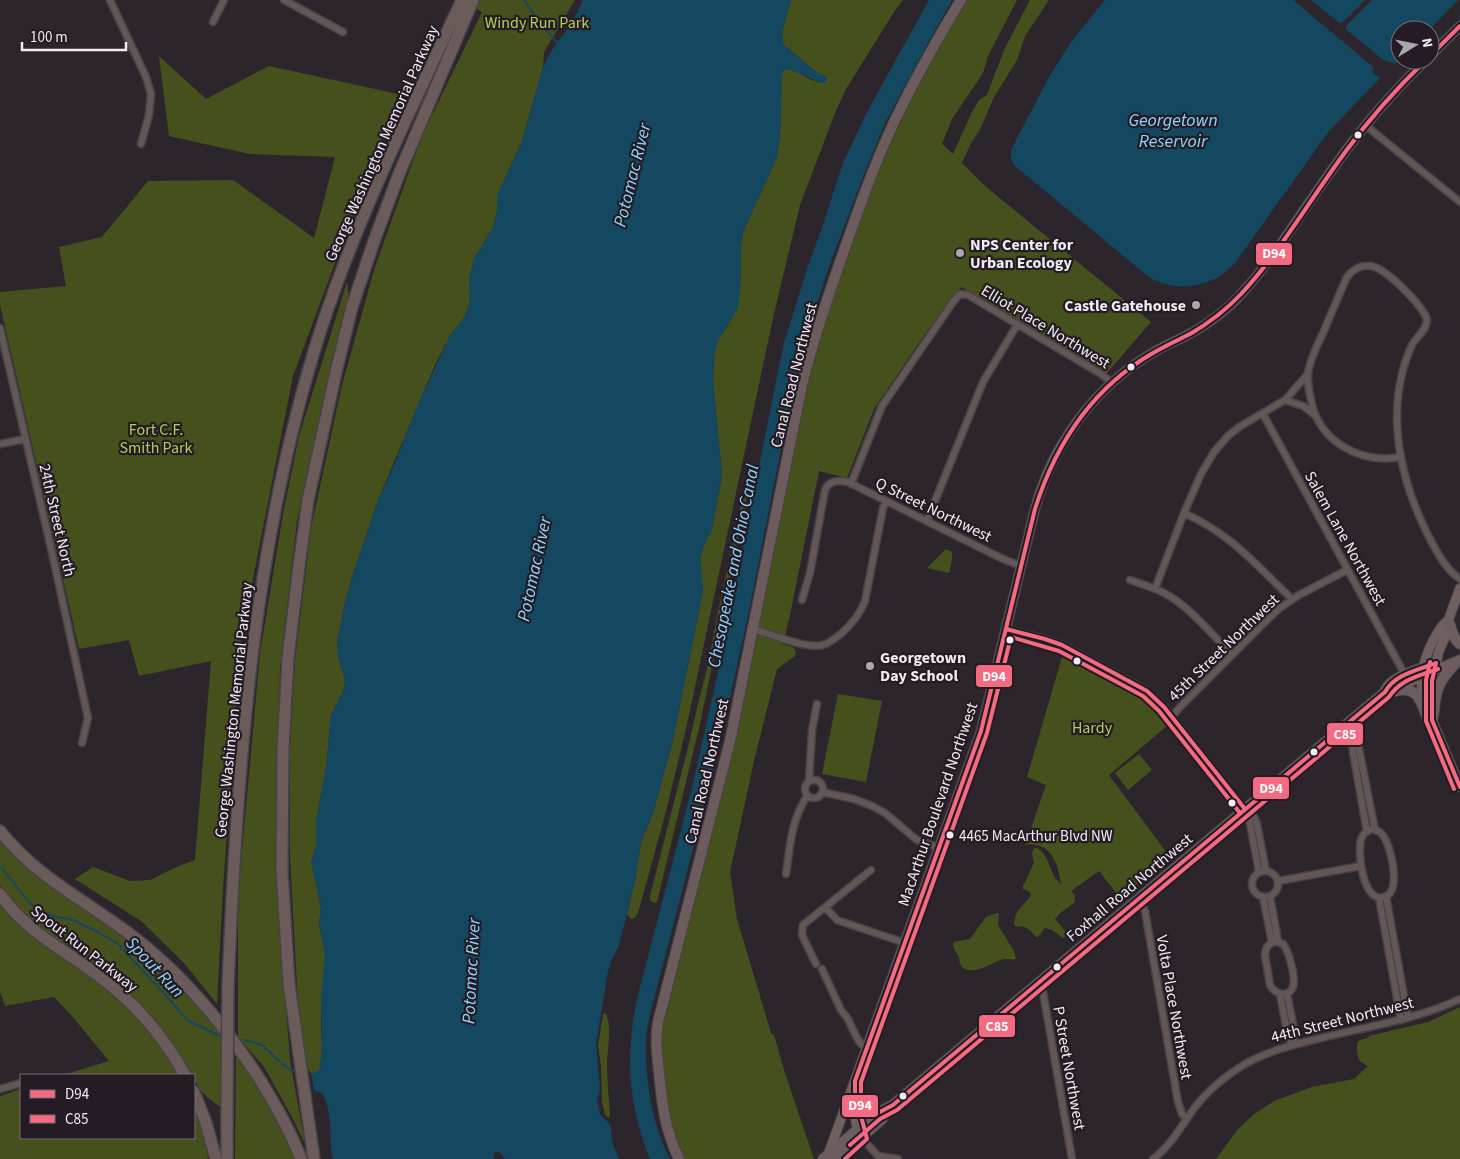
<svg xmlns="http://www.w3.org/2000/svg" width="1460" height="1159" viewBox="0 0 1460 1159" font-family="'Source Sans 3',sans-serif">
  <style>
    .green { fill: #46501d }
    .water { fill: #134860 }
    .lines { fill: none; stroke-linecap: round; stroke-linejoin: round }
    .stream { stroke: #134860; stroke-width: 2 }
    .minor-casing { stroke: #474247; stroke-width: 9 }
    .secondary-casing { stroke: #474247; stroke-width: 11 }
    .primary-casing { stroke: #474247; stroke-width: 12 }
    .trunk-casing { stroke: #474247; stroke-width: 12 }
    .motorway-casing { stroke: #474247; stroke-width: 14 }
    .minor { stroke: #625656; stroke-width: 6 }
    .secondary { stroke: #6f605f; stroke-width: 9 }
    .primary { stroke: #6d5d5f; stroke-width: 10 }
    .trunk { stroke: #6c5c5d; stroke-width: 10 }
    .motorway { stroke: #6b5b5b; stroke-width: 11 }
    .motorway-bridge-casing { stroke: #474247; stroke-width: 14; stroke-linecap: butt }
    .motorway-bridge { stroke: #6b5b5b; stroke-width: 11 }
    .bus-1-casing { stroke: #241b24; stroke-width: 8 }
    .bus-2-casing { stroke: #241b24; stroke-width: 8 }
    .bus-1 { stroke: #f46a80; stroke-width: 4 }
    .bus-2 { stroke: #f46a80; stroke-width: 4 }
    .bus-dot { fill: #f2ebf2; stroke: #241b24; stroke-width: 2 }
    .poi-dot { fill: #ada6ad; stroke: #241b24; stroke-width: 2 }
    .labels { text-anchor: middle; stroke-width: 4.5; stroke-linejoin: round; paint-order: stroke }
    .bus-label { font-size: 15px; fill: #f2ebf2; stroke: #241b24; text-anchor: start }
    .park-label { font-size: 16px; fill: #b5cf55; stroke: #241b24 }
    .street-label { font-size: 16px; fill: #f2ebf2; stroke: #241b24 }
    .poi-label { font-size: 16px; font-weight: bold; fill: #f2ebf2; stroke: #241b24; text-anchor: start }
    .water-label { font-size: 18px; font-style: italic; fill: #8ed6fd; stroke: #241b24 }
    .line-badge { stroke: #241b24; stroke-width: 2 }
    .badge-label { font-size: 14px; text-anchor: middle; font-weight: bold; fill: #fff }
  </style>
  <rect width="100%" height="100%" fill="#2c262c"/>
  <path class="green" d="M463,0H575L544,52L543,67L522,141L497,196V212L493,227L473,261L469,281L470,293L469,305L465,316L450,336L435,365L378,500L351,580L346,599L337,640L338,656L345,681L344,689L331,715L326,768L316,822V846L311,861L321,908L319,924L325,954L321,1021L322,1048L320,1069L315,1073H311L308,1069L303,1047L298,1006L290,857V747L295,661L311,528L342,385L375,267L421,138L482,12Z
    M791,0H903L894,12L846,89L835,113L800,205L773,318L686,729L665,815L638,913L635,918L631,919L627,914L635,881L641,842L653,813L672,744L703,591L700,559L703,547L712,529L722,476L713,381L714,356L717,342L732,318L740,291L741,246L743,232L777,157L780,135L782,73L786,69C800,70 812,85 826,82V77L815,71L783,44L782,32Z
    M967,0H1017L988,56L983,73L952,119L942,144L953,154L972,112L979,100L987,95L1004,50L1030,0H1049L1025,36L1017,60L993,99L980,130L971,143L962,163L985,186L1151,322L1106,374L988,302L961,287L925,334L874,409L847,478L819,471L790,615L783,644L793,647L796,652L795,656L777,669L754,761L730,872L737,919L771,1033L774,1035L785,1073L814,1159H683C665,1119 660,1073 661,1030L804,393C812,365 820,337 828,309C835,287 844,266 851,244C882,159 918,76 967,0Z
    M159,56L206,99L269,66L398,94L293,376L238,654L235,728L223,888L217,1004L184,963L141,921L75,879L93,867L130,881L150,880L174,868L195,860L211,661L139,676L129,640L79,649L0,305V292L66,286L59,247L102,237L148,181L233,180L314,238L335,157L250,154L169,136Z
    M347,282L349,296L297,521L280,668L277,895L290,1060L305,1144L292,1117L264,1067L238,1037V895L260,653L283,514L299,436Z
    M748,474H750L751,477L700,724L657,902L654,903L650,900V896L687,751L698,704L709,661L717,616Z
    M946,549L952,552V560L949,573L927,568Z
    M1062,657L1146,701L1168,725L1109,775L1170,857L1121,899L1099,871L1071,891L1075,895V902L1060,913L1055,919L1066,932L1065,937L1063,938L1052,930L1045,928L1038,937H1036C1030,931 1027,925 1018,927L1014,925C1015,909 1024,906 1031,895L1030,892L1023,889V886L1034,863L1032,854L1034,848H1037C1051,856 1049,876 1061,884C1058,863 1051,841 1025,845L1046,785L1027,777Z
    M838,694L882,701L866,782L822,774Z
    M1139,754L1152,770L1128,790L1115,773Z
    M0,837L89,911L142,949L180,985L222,1032L221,1107C209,1100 196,1089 194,1075H192L166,1037L35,927L23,915L0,885Z
    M0,904C28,941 71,962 108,990C137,1012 159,1045 179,1075H63L109,1061L72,1016L54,997L5,1006L0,992Z
    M997,913H999L998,925L1014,951L1016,959C1012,960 1009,959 1004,959C993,961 970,980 960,964C959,961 960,960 959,957C956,951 952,949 954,942L970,939L986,917Z
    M1460,1007V1159H1216L1238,1129L1253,1115L1274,1101L1312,1087L1354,1079L1368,1066C1366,1065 1362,1063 1360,1061C1357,1057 1356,1045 1358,1041L1369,1037V1036L1428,1022Z
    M605,1013C613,1024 607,1051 607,1064C607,1081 609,1098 610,1115L609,1118L605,1115L602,1102L601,1065L598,1046L603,1014Z
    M236,1051L265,1095L286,1137L295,1159H235Z
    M21,1089V1138H194V1105L203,1125L208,1159H0V1096Z"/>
  <path class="water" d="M583,0H791L782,32L783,44L815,71L827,77L826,82L821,83L792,70L786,69L782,73L780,135L777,157L743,232L741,246L740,291L738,308L717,342L714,356L713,381L722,476L712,529L703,547L700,559L703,591L672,744L653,813L641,842L635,881L627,914L618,948L612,959L608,971L596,1044L600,1089L597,1100L600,1114L611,1126L612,1142L619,1159H505L499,1152L494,1153V1159H333C328,1137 334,1113 322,1093L314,1090L311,1073H315L320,1068L322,1049L321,998L325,954L319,924L321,908L311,861L316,846V822L326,768L331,715L344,689L345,681L338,656L337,640L346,599L351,580L378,500L394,465L418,404L450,336L465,316L469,305L470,293L469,281L473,261L493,227L497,212V196L522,141L543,67L552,50L572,23Z
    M929,0H952L924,50L885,123L866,169L827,272L810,327L795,378L749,611L716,761L651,1010C649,1019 647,1028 646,1037C645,1078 651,1123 670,1159H650C635,1122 627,1080 631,1041C632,1024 635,1008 639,991L692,788L721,659L778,371L784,343L808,266L823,225L843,163L867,112Z
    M1105,0H1293L1372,66L1374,68L1372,72L1380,78L1329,131L1235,263C1230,268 1225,272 1220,276C1214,280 1207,282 1201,284C1182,289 1167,286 1150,278L1015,166C1009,158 1010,153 1014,144L1049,77L1071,42Z
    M1311,0H1365L1341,24Z
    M1372,0H1458L1429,30H1400V59L1395,64L1382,59L1346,29V26Z"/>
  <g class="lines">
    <path class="stream" d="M524,0L539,22L558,43
      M0,866L28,901L38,910L53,916L73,920L98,932L117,943L171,1001L187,1020L220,1036
      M244,1040L262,1045L286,1067L296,1072"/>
    <defs>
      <path id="minor" d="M110,0L146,77L151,94L149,115L141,144
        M284,0L343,32
        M213,22L224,0
        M1365,125L1460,202
        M0,328L51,548L88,718L82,743
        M1285,400L1303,406L1315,415
        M1263,414L1405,675
        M0,444L25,439
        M1401,457C1360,464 1319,442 1311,400C1309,391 1307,382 1308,373C1310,359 1317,346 1323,333C1331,314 1339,295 1347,277C1353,269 1361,265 1371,266C1387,269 1421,304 1427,319C1427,330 1417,336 1412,345C1408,354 1404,364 1402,374C1389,427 1403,485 1427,533C1435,549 1445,569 1460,579
        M851,484L882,406L953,302L960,294L968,295L1101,374L1112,383
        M1184,513C1231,534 1256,565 1292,599
        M927,521L983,382L1017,325
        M1130,580C1142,584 1155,588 1166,594C1191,608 1211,634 1232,654
        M1155,589L1184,513L1201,474L1214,452L1228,436L1239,427L1285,400L1308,374
        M802,600L810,573L825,490C829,480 839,480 848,482L1003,559L1021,566
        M753,629C773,634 807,651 826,644C832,641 837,637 842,633C853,623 860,614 865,601L883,508L886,501
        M1006,629L1045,639L1062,645L1145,690L1164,707L1238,802L1254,817L1257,824L1266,871
        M1172,717L1180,707L1267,620L1280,608L1299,595L1347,570
        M1353,718L1375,830
        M1348,723L1367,832
        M805 789a9 9 0 1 1 18 0a9 9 0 1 1-18 0Z
        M809,782L812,730L817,704
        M822,792L854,799L872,806L885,813L917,840L939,848
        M1246,810L1250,824L1259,872
        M1371,829C1375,830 1378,830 1381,833C1391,843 1402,891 1385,897C1363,905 1356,850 1362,837C1364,833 1367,831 1371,829Z
        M1252 884a13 13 0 1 1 26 0a13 13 0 1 1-26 0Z
        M786,874C790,846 791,821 807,796
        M1278,881L1361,866
        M1270,896L1278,941
        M1386,896L1408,1018
        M1263,897L1272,943
        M1139,898L1145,911L1178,1102L1182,1114L1187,1119
        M1379,898L1401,1020
        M826,908L837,920L905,943
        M1275,941L1283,944C1289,951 1296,978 1293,987C1288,999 1275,994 1270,985L1265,955C1265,949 1268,944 1275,941Z
        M816,964L802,935L803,925L871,870
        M822,969L841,1010L848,1019L857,1038L861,1044L867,1048
        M1039,982L1043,992L1072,1159
        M1287,993L1295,1035L1292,1045
        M1280,994L1288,1037L1292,1045
        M0,1089L21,1083
        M861,1137L878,1156L898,1159
        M1153,1159C1172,1145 1182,1124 1196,1106C1209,1089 1227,1075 1245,1064C1268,1051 1292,1045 1317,1039C1365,1027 1415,1020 1460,999"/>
      <path id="secondary" d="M1430,56L1460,26
        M1448,621C1441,625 1439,631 1434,639C1421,663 1415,696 1432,720L1460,787
        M1432,702V681L1436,663L1439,651L1449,628L1448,621L1460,588
        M855,1096C855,1109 854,1124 860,1135
        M828,1155L981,731L1035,509C1052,446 1093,389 1149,355C1163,346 1179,340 1193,332C1214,320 1233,305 1248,286C1262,271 1273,254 1285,238C1302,213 1319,188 1337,163C1363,126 1393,92 1426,60"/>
      <path id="primary" d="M1448,621C1453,629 1451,637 1460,644
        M1386,689C1393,676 1419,670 1432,664
        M1396,691C1417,685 1421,701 1427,717L1432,720C1435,711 1434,705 1436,696C1438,683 1446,673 1455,664
        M855,1102L863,1108L876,1114
        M823,1159L876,1114L893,1105L1385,692L1460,660
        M836,1159L881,1120L889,1109"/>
      <path id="trunk" d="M679,1159C665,1130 662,1104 659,1072C657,1055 655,1039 658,1022L730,741L802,385C812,344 825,305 839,265C856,216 873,167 895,120C915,79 937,39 961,0"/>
      <path id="motorway" d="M0,831C35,876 86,901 131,935C181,973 222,1022 257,1075C274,1102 290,1130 301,1159
        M0,894C27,933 64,949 100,977C135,1003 164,1037 185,1075
        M228,986C237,764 253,539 322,326C359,214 412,107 462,0
        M194,1092L206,1123L216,1159
        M227,1105V1159
        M314,1159L289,984L282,871L283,749L288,658L299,566L308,500L336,372L352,307L374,241L399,174L473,0"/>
    </defs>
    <use href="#minor" class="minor-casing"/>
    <use href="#secondary" class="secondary-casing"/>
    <use href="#primary" class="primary-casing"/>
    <use href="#trunk" class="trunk-casing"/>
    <use href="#motorway" class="motorway-casing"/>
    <use href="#minor" class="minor"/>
    <use href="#secondary" class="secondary"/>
    <use href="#primary" class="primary"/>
    <use href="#trunk" class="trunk"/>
    <use href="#motorway" class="motorway"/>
    <defs>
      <path id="motorway-bridge" d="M227,1105L228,986"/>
    </defs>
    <use href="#motorway-bridge" class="motorway-bridge-casing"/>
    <use href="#motorway-bridge" class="motorway-bridge"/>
    <defs>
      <path id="bus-1" d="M1430,56L1460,26
        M1426,60C1397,88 1370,118 1346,151C1311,198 1281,251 1241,294C1226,310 1209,323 1190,334C1178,340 1165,346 1153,353C1092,388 1056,443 1035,509L981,731L855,1081V1102L863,1108L876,1114L893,1105L1385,692C1395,674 1418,670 1436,663
        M1006,629L1045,639L1062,645L1147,691L1164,707L1245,809
        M1436,663L1432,681V720L1460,787"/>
      <path id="bus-2" d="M1430,662L1426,680V721L1454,789
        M850,1145L880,1119L897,1110L1389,697C1401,679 1419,676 1438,669
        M845,1159L867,1139L861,1116V1082L987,733L1011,637L1059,651L1143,696L1159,711L1240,813"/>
    </defs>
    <use href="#bus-1" class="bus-1-casing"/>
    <use href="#bus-2" class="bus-2-casing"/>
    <use href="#bus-1" class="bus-1"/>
    <use href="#bus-2" class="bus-2"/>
  </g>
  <g class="bus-dot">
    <circle cx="1358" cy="135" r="4.5"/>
    <circle cx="1131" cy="367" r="4.5"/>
    <circle cx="1010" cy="640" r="4.5"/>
    <circle cx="1077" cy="661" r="4.5"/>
    <circle cx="1314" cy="752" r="4.5"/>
    <circle cx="1232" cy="803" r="4.5"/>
    <circle cx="950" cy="835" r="4.5"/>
    <circle cx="1057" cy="967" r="4.5"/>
    <circle cx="903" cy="1096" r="4.5"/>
  </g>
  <g class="poi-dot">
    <circle cx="960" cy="253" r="5"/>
    <circle cx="1196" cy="305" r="5"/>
    <circle cx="870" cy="666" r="5"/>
  </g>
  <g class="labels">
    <g class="bus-label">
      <text x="959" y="841">4465 MacArthur Blvd NW</text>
    </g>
    <g class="park-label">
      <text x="537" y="28">Windy Run Park</text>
      <text x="156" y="435">Fort C.F.<tspan x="156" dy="18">Smith Park</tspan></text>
      <text x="1092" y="733">Hardy</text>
    </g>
    <g class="street-label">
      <text transform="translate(381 143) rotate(-66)" y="6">George Washington Memorial Parkway</text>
      <text transform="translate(1046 326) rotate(31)" y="6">Elliot Place Northwest</text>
      <text transform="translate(793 375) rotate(-76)" y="6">Canal Road Northwest</text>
      <text transform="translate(934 509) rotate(26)" y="6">Q Street Northwest</text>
      <text transform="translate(58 520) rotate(77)" y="6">24th Street North</text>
      <text transform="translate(1346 538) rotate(61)" y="6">Salem Lane Northwest</text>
      <text transform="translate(1223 647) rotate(-44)" y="6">45th Street Northwest</text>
      <text transform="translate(233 710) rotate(-84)" y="6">George Washington Memorial Parkway</text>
      <text transform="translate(706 771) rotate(-77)" y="6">Canal Road Northwest</text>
      <text transform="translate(937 804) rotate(-71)" y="6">MacArthur Boulevard Northwest</text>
      <text transform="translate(1129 887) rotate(-40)" y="6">Foxhall Road Northwest</text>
      <text transform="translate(85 948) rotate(38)" y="6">Spout Run Parkway</text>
      <text transform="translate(1175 1007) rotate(80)" y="6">Volta Place Northwest</text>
      <text transform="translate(1342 1019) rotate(-14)" y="6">44th Street Northwest</text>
      <text transform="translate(1070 1068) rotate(80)" y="6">P Street Northwest</text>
    </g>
    <g class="poi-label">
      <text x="970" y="250">NPS Center for<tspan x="970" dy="18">Urban Ecology</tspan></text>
      <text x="1186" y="311" text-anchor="end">Castle Gatehouse</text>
      <text x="880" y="663">Georgetown<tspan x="880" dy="18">Day School</tspan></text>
    </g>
    <g class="water-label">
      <text x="1173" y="126">Georgetown<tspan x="1173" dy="21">Reservoir</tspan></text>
      <text transform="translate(632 175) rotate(-76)" y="6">Potomac River</text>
      <text transform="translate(733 566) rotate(-79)" y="6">Chesapeake and Ohio Canal</text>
      <text transform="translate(534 569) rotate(-78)" y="6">Potomac River</text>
      <text transform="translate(155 967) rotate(47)" y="6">Spout Run</text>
      <text transform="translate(471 971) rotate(-87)" y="6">Potomac River</text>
    </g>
  </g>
  <g class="line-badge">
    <rect x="1255" y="242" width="38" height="24" rx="5" fill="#f46a80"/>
    <rect x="975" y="664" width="38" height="24" rx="5" fill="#f46a80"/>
    <rect x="1326" y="722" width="38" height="24" rx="5" fill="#f46a80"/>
    <rect x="1252" y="776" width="38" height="24" rx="5" fill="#f46a80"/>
    <rect x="978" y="1014" width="38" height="24" rx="5" fill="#f46a80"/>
    <rect x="841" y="1094" width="38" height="24" rx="5" fill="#f46a80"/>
  </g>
  <g class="badge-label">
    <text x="1274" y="258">D94</text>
    <text x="994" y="681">D94</text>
    <text x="1345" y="739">C85</text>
    <text x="1271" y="793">D94</text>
    <text x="997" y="1031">C85</text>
    <text x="860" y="1110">D94</text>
  </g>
  <rect x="20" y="1074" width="175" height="65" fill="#241b24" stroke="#766e76"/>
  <rect x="30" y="1090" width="25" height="8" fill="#f46a80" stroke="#766e76"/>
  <text x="65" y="1099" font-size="15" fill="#f2ebf2">D94</text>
  <rect x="30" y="1115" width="25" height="8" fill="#f46a80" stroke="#766e76"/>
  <text x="65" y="1124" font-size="15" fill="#f2ebf2">C85</text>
  <g transform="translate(1415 45) rotate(80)"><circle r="24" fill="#241b24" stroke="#766e76"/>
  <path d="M0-4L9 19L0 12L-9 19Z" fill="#ada6ad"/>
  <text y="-8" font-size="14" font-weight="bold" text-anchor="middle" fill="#f2ebf2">N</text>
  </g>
  <path d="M22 42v8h104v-8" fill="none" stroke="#f2ebf2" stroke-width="2.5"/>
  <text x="30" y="42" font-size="15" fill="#f2ebf2" stroke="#241b24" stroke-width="4" paint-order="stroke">100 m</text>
</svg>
